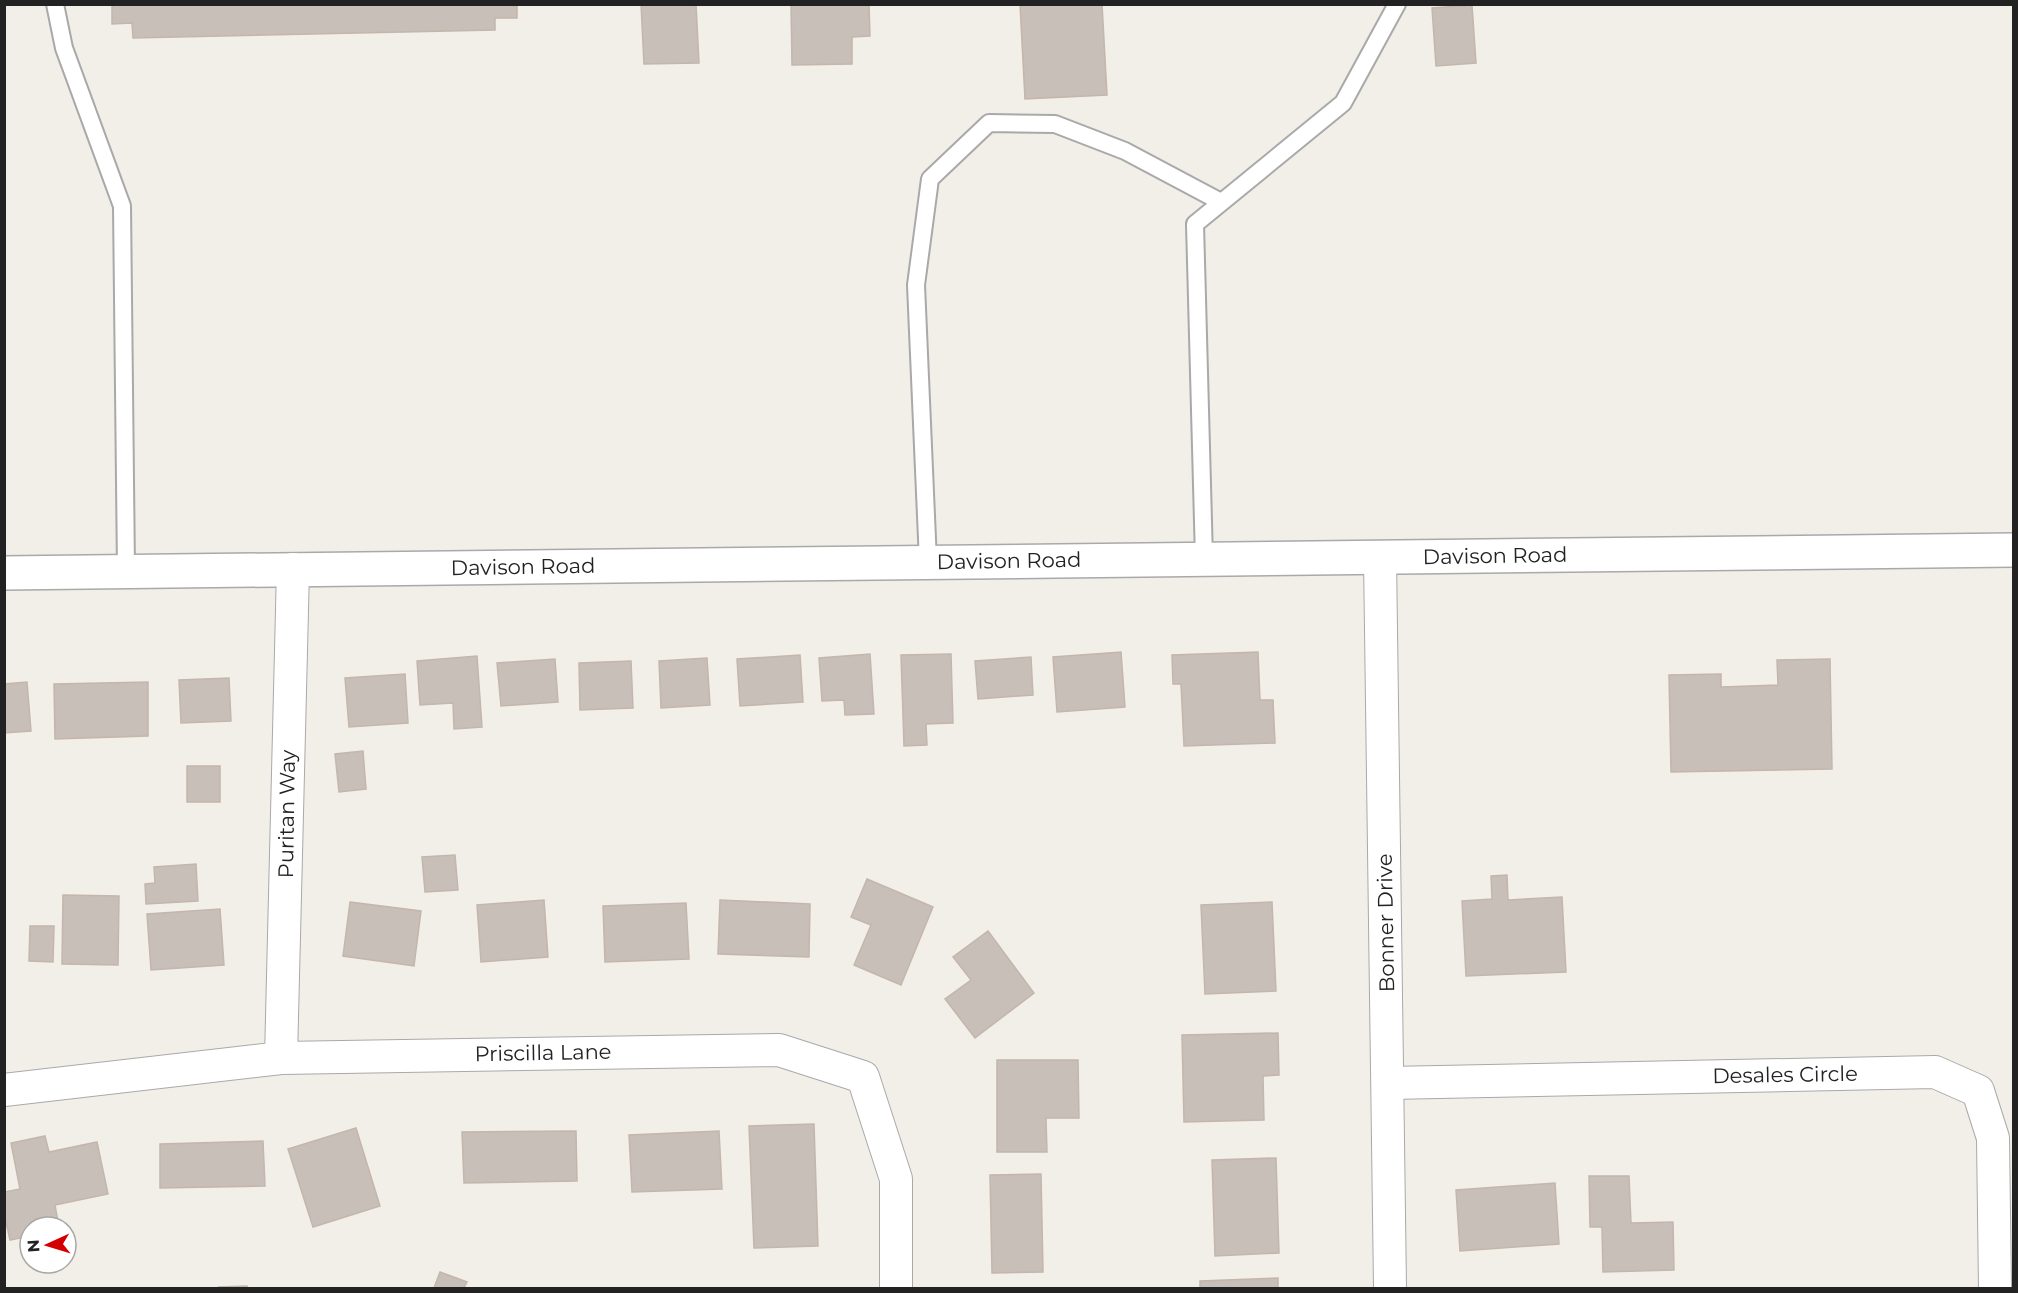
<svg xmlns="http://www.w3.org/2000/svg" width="2018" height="1293" viewBox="0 0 2018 1293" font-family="Montserrat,sans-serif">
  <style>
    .building { fill: #c7bfb8; stroke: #c4b6ab; stroke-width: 1.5 }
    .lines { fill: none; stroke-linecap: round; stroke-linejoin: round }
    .service-casing { stroke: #a9a9a9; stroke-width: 20 }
    .minor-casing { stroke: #a9a9a9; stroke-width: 34 }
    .tertiary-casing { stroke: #a9a9a9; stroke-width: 36 }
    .service { stroke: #fff; stroke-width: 16 }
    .minor { stroke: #fff; stroke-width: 32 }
    .tertiary { stroke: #fff; stroke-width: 33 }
    .labels { text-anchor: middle; stroke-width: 4.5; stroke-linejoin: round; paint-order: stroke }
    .street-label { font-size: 21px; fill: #222; stroke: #fff }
  </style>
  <rect width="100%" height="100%" fill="#f2efe9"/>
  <path class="building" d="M112,4H517V18H495V30L133,38L132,23L112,24Z
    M641,4H696L699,63L644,64Z
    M791,4H869L870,36L852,37V64L792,65Z
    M1020,4H1102L1107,95L1025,99Z
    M1472,5L1476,63L1436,66L1432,8Z
    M1121,652L1125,707L1057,712L1053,657Z
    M1258,652L1260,700H1273L1275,743L1184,746L1181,684H1173L1172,655Z
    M870,654L874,714L845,715L844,700L822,701L819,658Z
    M951,654L953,723L926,724L927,745L904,746L901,655Z
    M800,655L803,702L740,706L737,659Z
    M477,656L482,727L454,729L453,703L420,705L417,661Z
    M1031,657L1033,695L978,699L975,661Z
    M707,658L710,705L661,708L659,661Z
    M555,659L558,702L501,706L497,663Z
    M1830,659L1832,769L1671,772L1669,675L1721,674V687L1778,685L1777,660Z
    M631,661L633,708L580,710L579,663Z
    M405,674L408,723L349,727L345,678Z
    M229,678L231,721L181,723L179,680Z
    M27,682L31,731L4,733V684Z
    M148,682V736L55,739L54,684Z
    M363,751L366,789L339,792L335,754Z
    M187,766H220V802H187Z
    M455,855L458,890L425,892L422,857Z
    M196,864L198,901L146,904L145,884L155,883L154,867Z
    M1507,875L1508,900L1562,897L1566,972L1466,976L1462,901L1492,899L1491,876Z
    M867,879L933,907L901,985L854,965L871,925L851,917Z
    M63,895L119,896L118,965L62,964Z
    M544,900L548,957L481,962L477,905Z
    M720,900L810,904L809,957L718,954Z
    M350,902L421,911L414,966L343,956Z
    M1272,902L1276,991L1205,994L1201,905Z
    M686,903L689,959L605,962L603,906Z
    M220,909L224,965L151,970L147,914Z
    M30,926H54L53,962L29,961Z
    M988,931L1034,993L975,1038L945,999L971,980L953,957Z
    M1278,1033L1279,1075L1263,1076L1264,1120L1184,1122L1182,1035Z
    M997,1060H1078L1079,1118H1046L1047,1152H997Z
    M814,1124L818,1246L754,1248L749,1126Z
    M356,1128L380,1206L313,1227L288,1149Z
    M576,1131L577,1181L464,1183L462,1132Z
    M719,1131L722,1189L632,1192L629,1135Z
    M45,1136L49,1152L97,1142L108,1194L55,1205L59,1227H30V1236L10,1240L4,1213V1192L20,1189L11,1143Z
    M263,1141L265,1186L160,1188V1144Z
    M1276,1158L1279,1253L1215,1256L1212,1160Z
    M1041,1174L1043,1272L992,1273L990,1175Z
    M1589,1176H1629L1631,1223L1673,1222L1674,1270L1603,1272L1602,1227H1590Z
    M1555,1183L1559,1244L1460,1251L1456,1190Z
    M440,1272L467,1282L464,1288H434Z
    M1278,1278V1288H1200V1281Z
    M247,1286V1288H220L219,1287Z"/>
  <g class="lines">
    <defs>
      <path id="service" d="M55,4L64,48L122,206L126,571
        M1204,559L1195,224L1343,103L1397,4
        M928,562L916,285L930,179L989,123L1055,124L1125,151L1221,202"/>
      <path id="minor" d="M1380,557L1390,1288
        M281,1058L293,569
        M1389,1083L1935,1072L1978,1091L1993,1138L1995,1288
        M4,1090L281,1058L779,1050L863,1077L896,1179V1288"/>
      <path id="tertiary" d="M4,573L2014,550"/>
    </defs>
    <use href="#service" class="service-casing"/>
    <use href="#minor" class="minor-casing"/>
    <use href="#tertiary" class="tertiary-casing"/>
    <use href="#service" class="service"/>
    <use href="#minor" class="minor"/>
    <use href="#tertiary" class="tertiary"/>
  </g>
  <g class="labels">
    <g class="street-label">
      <text transform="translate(1495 556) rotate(-1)" y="7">Davison Road</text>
      <text transform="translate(1009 561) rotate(-1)" y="7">Davison Road</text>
      <text transform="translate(523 567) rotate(-1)" y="7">Davison Road</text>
      <text transform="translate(287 814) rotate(-89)" y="7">Puritan Way</text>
      <text transform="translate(1386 923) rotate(-91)" y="7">Bonner Drive</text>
      <text transform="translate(543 1053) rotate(-1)" y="7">Priscilla Lane</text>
      <text transform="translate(1785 1075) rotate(-1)" y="7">Desales Circle</text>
    </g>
  </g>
  <rect width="2018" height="1293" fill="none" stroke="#222222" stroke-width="12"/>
  <g transform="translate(48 1245) rotate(266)"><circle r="28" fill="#ffffff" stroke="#a7a7a7" stroke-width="1.5"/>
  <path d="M0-4.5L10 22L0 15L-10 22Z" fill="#d40000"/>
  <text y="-9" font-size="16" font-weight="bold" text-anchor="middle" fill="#222222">N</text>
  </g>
</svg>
